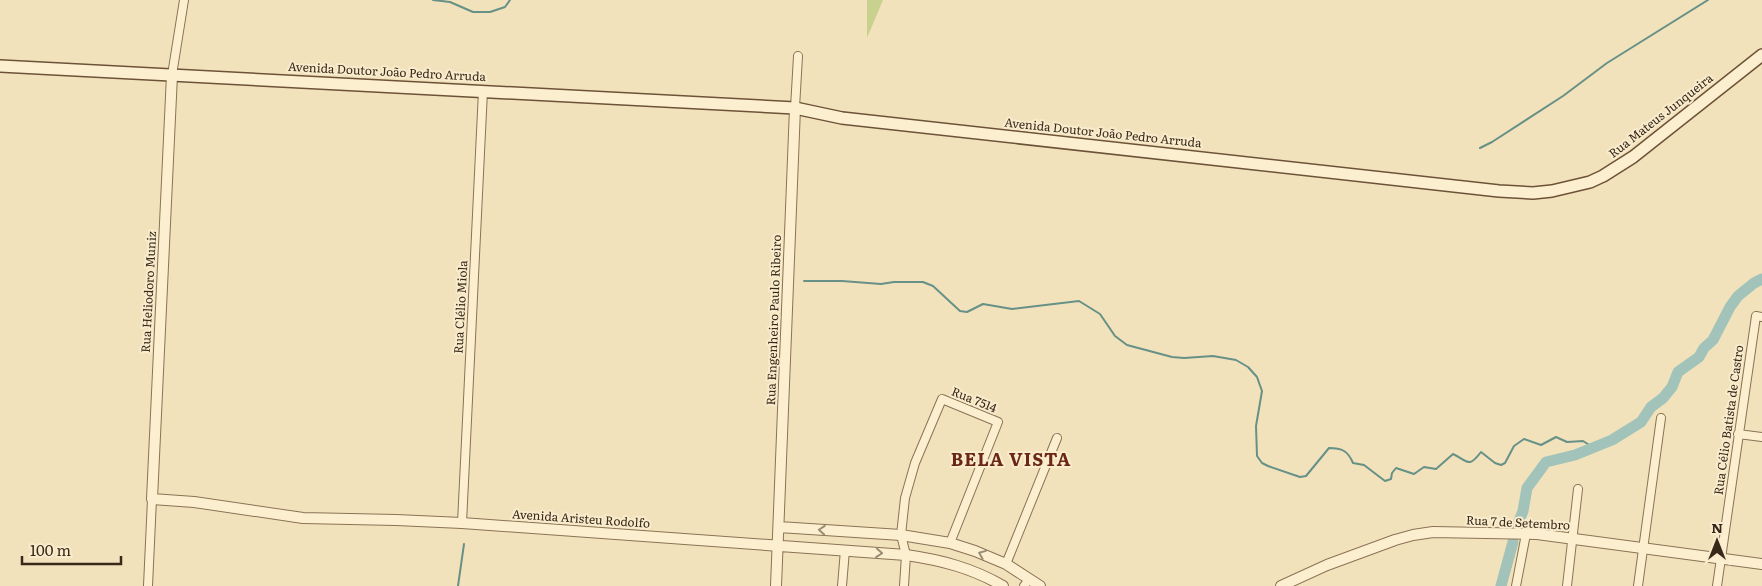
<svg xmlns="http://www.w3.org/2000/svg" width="1762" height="586" viewBox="0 0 1762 586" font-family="Literata,serif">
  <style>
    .green { fill: #c9d18f }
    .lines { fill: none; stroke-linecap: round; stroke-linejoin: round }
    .stream { stroke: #679187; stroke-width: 2 }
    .river { stroke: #a1c3b9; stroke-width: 11 }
    .minor-casing { stroke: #8b7254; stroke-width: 10 }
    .tertiary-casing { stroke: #8b7254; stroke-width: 12 }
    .secondary-casing { stroke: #6d5237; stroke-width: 14 }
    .minor { stroke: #fcefd0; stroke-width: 8 }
    .tertiary { stroke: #fcefd0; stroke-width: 10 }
    .secondary { stroke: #fcefd0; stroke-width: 11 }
    .oneway { stroke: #9a8c75 }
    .labels { text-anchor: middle; stroke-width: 4; stroke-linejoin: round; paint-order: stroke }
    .street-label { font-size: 12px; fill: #39291a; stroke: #f9eccd }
    .district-label { font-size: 18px; font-weight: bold; letter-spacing: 1px; fill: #6a2715; stroke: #f9eccd }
  </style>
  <rect width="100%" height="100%" fill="#f2e2bc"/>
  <path class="green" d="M867,0H883L867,38Z"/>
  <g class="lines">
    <path class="stream" d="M433,0L450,2L473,12H490L505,7L510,0
      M1480,148L1492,142L1563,96L1607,63L1708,0
      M804,281H842L881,284L894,282H923L933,286L960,311L967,312L983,304L1012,309L1079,301L1100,314L1115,336L1127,345L1172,357L1184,358L1213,356L1236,360L1248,367L1257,377L1262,391L1256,426L1257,456L1262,463L1268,466L1300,477L1306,476L1329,448C1342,448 1348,451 1353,463L1364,465L1385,481L1391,479L1392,473L1396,468L1414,474L1424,467L1436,469L1453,454C1468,461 1468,469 1481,452L1495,463L1501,465L1505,463L1514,446L1524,439L1541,445L1556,437L1567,442L1583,441L1594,448
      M458,586L464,544"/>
    <path class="river" d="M1517,526L1523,511L1527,488L1546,462L1575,455L1612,440L1641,422L1651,407L1663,398L1672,387L1678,372L1699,357L1704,348L1713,340L1730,307L1738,296L1754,283L1762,279
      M1501,586L1513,542"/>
    <defs>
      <path id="minor" d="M172,75L184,0
        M795,108L798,56
        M1738,434L1762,437
        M462,523L483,91
        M1006,564L1057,438
        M148,586L152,499
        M842,586L845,550
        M904,586L906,555L901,535L905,498L915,463L942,399L998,422L950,543
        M1024,586L1029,579
        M1516,586L1526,534
        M1567,586L1578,489
        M1638,586L1661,418
        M1717,586L1756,316L1762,317"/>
      <path id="tertiary" d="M172,75L152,499L194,502L303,518L396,520L462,523L906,555C941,560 972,568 1003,586
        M779,527L901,535L950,543L975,551L1006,564L1040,586
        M776,586L795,108
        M1281,586L1327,565L1395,540L1413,535L1433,532L1537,534L1762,564"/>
      <path id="secondary" d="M0,66L795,108L842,118L1499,191L1533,193L1552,191L1590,182L1603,176L1633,157L1762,55"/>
    </defs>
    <use href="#minor" class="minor-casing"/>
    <use href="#tertiary" class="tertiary-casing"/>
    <use href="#secondary" class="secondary-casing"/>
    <use href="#minor" class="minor"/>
    <use href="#tertiary" class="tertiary"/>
    <use href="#secondary" class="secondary"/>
  </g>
  <defs><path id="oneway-chevron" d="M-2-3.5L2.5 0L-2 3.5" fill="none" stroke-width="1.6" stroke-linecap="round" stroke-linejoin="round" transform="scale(1.25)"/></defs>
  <g class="oneway">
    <use href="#oneway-chevron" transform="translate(822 530) rotate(-176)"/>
    <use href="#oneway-chevron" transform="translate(879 553) rotate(5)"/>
    <use href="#oneway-chevron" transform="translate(982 554) rotate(-158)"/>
  </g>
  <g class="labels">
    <g class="street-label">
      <text transform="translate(387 72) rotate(3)" y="4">Avenida Doutor João Pedro Arruda</text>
      <text transform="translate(1661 116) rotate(-38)" y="4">Rua Mateus Junqueira</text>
      <text transform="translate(1103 133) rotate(6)" y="4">Avenida Doutor João Pedro Arruda</text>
      <text transform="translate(149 292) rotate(-87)" y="4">Rua Heliodoro Muniz</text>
      <text transform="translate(461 307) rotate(-87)" y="4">Rua Clélio Miola</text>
      <text transform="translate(774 320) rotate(-88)" y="4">Rua Engenheiro Paulo Ribeiro</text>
      <text transform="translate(974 400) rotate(22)" y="4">Rua 7514</text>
      <text transform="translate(1729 420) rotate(-82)" y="4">Rua Célio Batista de Castro</text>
      <text transform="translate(581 519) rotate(4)" y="4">Avenida Aristeu Rodolfo</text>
      <text transform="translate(1518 523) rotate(3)" y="4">Rua 7 de Setembro</text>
    </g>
    <g class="district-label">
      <text x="1011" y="466">BELA VISTA</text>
    </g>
  </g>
  <g transform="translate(1717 541)" stroke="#f9eccd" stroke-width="4" paint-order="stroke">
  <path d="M0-4L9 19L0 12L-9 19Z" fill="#39291a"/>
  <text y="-8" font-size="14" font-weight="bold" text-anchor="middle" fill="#39291a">N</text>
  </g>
  <path d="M22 556v8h99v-8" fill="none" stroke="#39291a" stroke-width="2.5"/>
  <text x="30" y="556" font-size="15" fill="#39291a" stroke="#f9eccd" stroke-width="4" paint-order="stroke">100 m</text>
</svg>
